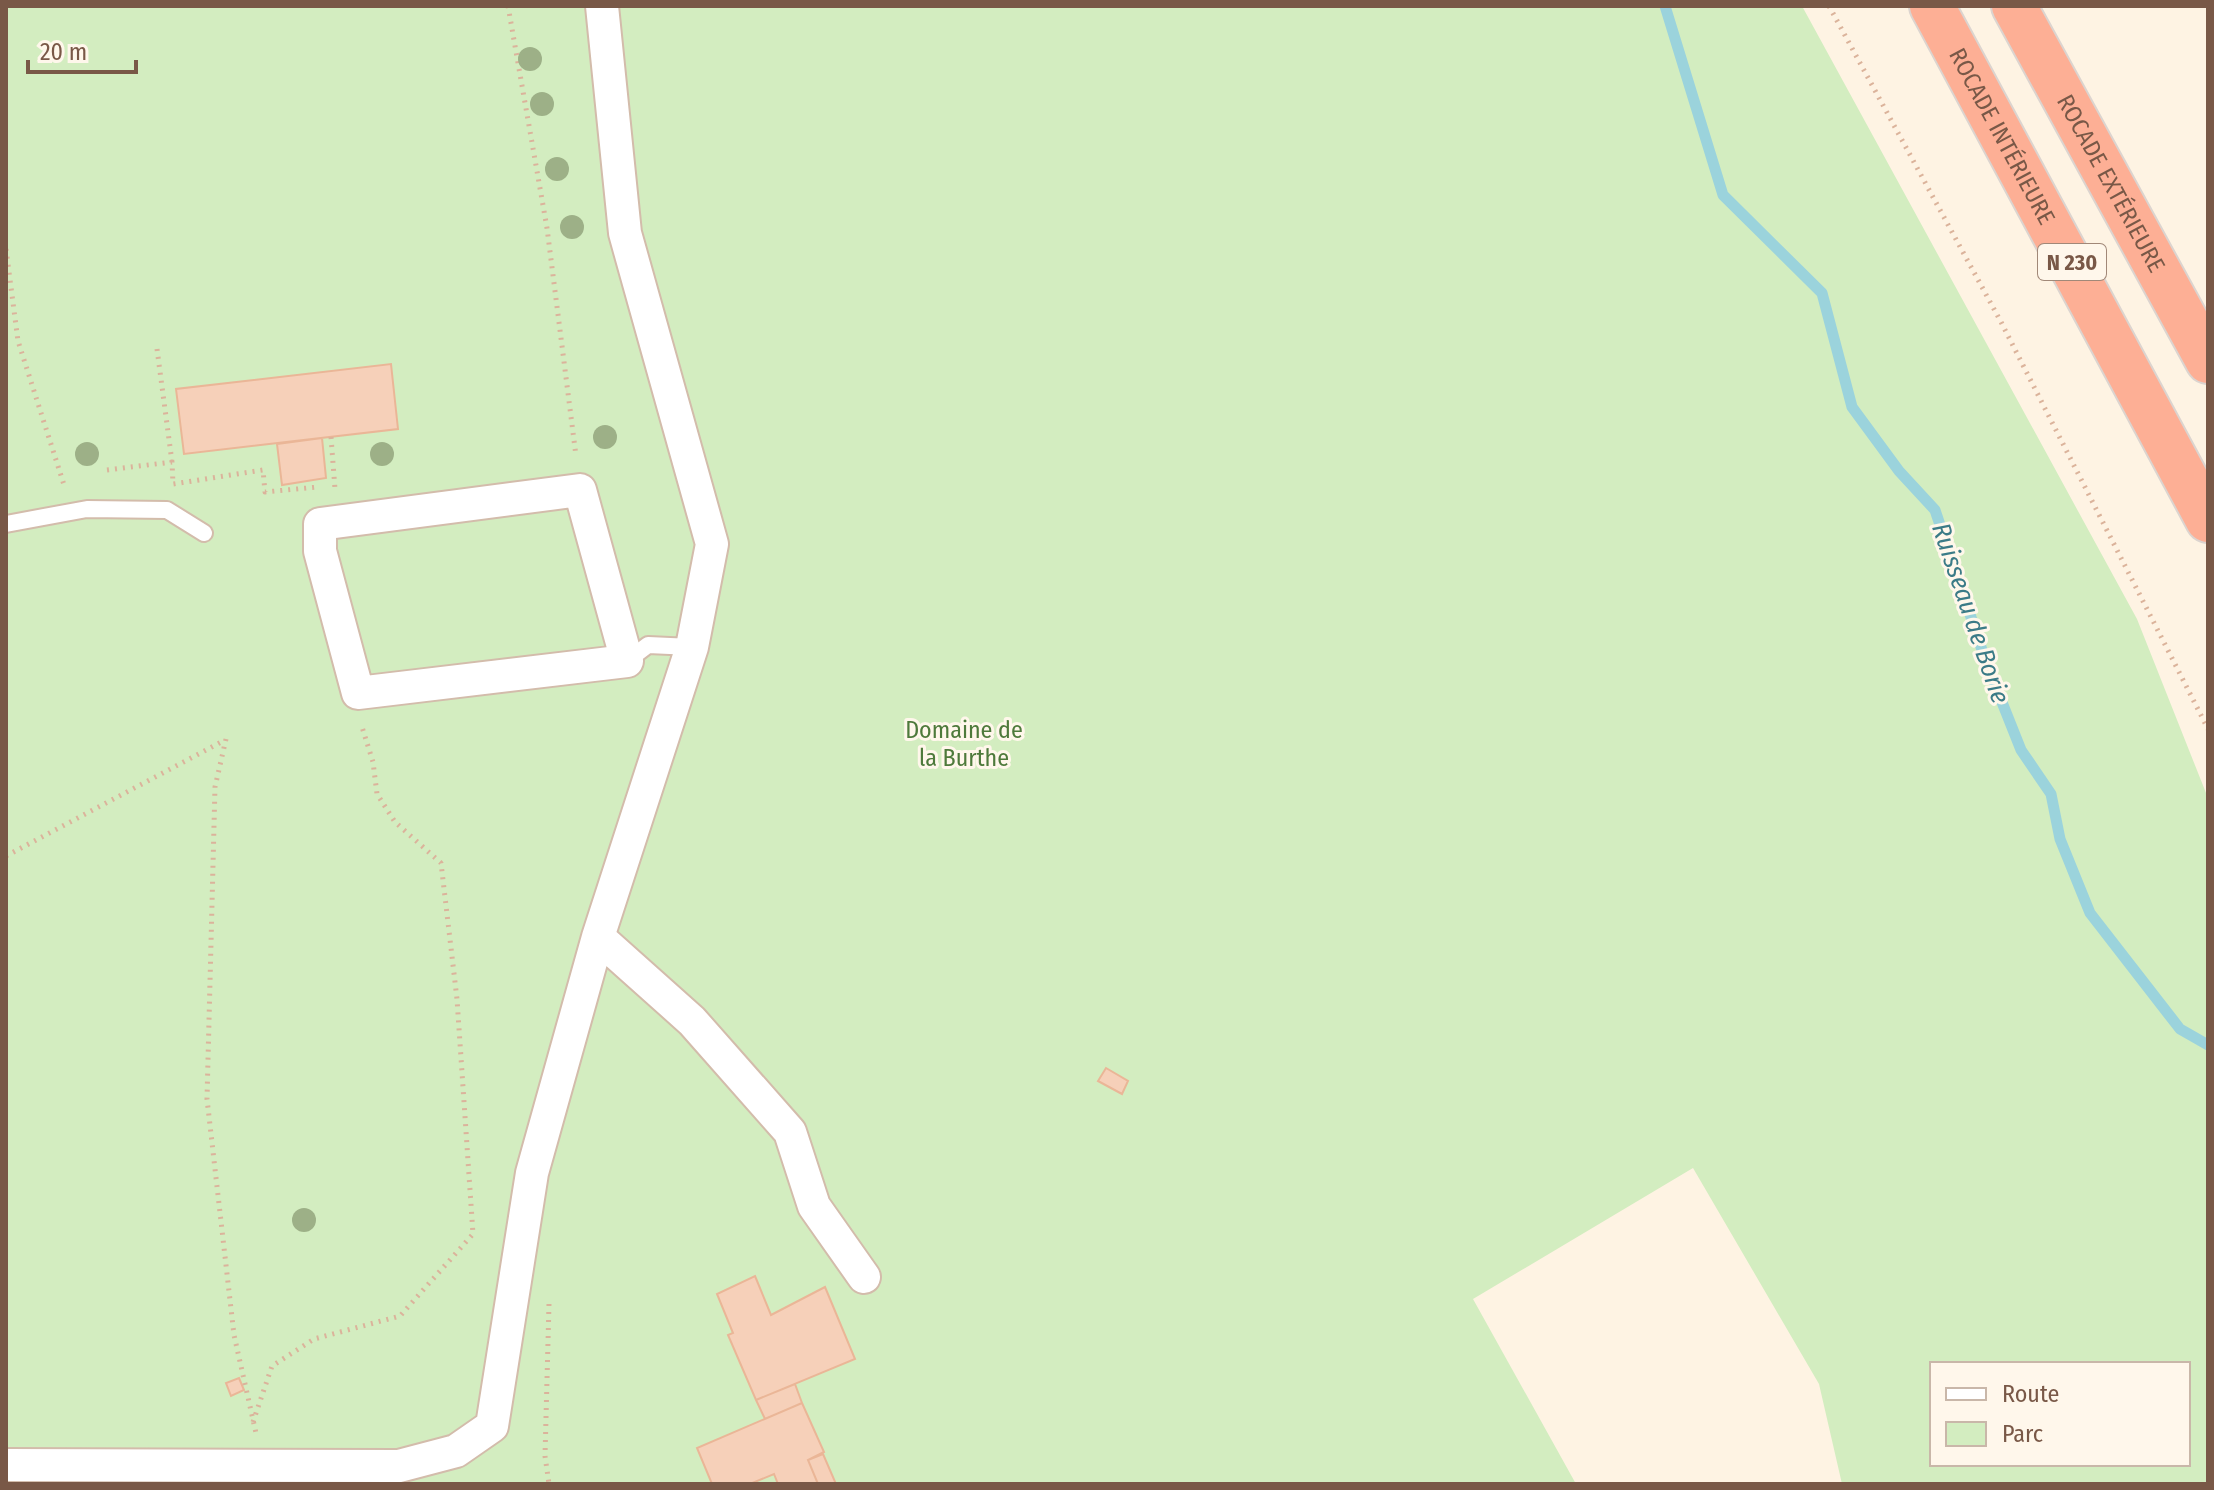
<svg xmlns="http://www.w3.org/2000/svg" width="2214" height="1490" viewBox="0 0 2214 1490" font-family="'Fira Sans Condensed',sans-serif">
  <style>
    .green { fill: #d3edc0; fill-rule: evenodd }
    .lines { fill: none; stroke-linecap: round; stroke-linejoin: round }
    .stream { stroke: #9bd3dc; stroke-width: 11 }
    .building { fill: #f6d0b9; stroke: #eab697; stroke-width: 2 }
    .lane-casing { stroke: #d3bcab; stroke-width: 20 }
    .street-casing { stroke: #d3bcab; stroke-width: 36 }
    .highway-casing { stroke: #dcd4cf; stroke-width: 48 }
    .path { stroke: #dbb39b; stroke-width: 5; stroke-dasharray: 2 6; stroke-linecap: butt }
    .lane { stroke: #fff; stroke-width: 16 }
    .street { stroke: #fff; stroke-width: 32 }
    .highway { stroke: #fdaf95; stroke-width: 44 }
    .tree { fill: #9db087 }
    .labels { text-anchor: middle; stroke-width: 6; stroke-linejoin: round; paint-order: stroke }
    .shield { fill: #fff7eb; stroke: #a18878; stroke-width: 2 }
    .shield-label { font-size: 22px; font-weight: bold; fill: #795847 }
    .street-label { font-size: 24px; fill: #795847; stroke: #fff7eb }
    .park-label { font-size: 24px; fill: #4e7a3b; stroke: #fff7eb }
    .water-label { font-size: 26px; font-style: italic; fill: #3b7b87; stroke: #fff7eb }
  </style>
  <rect width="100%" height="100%" fill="#fef3e3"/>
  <path class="green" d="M6,6H1802L2137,619L2208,798V1484H1842L1819,1384L1693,1168L1473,1299L1576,1484H6ZM1932,1364H2188V1464H1932Z"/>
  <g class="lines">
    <path class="stream" d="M1665,6L1723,195L1822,293L1852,407L1899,471L1935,510L1986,662L2021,750L2051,794L2060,839L2090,913L2180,1029L2208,1045"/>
  </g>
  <path class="building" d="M391,364L398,429L184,454L176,389Z
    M322,438L326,478L282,485L277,444Z
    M1106,1068L1128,1081L1122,1094L1098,1081Z
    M755,1276L771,1315L825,1287L855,1359L756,1400L728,1335L733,1333L717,1294Z
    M239,1378L244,1390L231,1396L226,1383Z
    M795,1384L802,1403L765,1419L756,1400Z
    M802,1403L824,1452L808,1460L818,1484H778L774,1474L750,1484H712L697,1448Z
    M823,1454L836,1484H818L808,1460Z"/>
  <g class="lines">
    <defs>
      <path id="lane" d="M6,524L87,509L167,510L204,533
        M627,661L648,645L692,647"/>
      <path id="street" d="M580,490L627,661L358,693L320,551V524Z
        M598,937L692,1021L790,1132L814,1206L864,1277
        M6,1465L399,1466L456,1451L492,1426L532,1173L598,937L692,647L712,544L625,233L602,6"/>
      <g id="highway">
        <path id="s1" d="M1932,6L2208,520"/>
        <path id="s2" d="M2014,6L2208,361"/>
      </g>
    </defs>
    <use href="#lane" class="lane-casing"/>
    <use href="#street" class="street-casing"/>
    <use href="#highway" class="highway-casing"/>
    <path class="path" d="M508,6L547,228L576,456
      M1829,6L2001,322L2208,729
      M6,249L18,341L65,488
      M157,349L172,462
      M331,437L335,489
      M107,470L172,462L173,484L263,470L265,492L318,487
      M226,739L215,787L207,1099L234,1335L256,1433
      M6,856L225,740
      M549,1304L545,1456L549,1484
      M253,1422L272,1366L314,1339L400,1316L473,1234L457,999L441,863L395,822L377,794L373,762L362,727"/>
    <use href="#lane" class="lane"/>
    <use href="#street" class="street"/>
    <use href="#highway" class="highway"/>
  </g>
  <g class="tree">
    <circle cx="530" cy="59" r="12"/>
    <circle cx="542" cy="104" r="12"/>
    <circle cx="557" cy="169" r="12"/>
    <circle cx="572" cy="227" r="12"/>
    <circle cx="605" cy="437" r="12"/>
    <circle cx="87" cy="454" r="12"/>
    <circle cx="382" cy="454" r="12"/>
    <circle cx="304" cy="1220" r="12"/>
  </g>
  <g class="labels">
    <rect class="shield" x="2038" y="244" width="68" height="36" rx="6"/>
    <g class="shield-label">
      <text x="2072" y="270">N 230</text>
    </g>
    <g class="street-label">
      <text dy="8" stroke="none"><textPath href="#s1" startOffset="148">ROCADE INTÉRIEURE</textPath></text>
      <text dy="8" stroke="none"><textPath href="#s2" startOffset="202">ROCADE EXTÉRIEURE</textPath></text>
    </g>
    <g class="park-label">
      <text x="964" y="738">Domaine de<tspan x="964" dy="28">la Burthe</tspan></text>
    </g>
    <g class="water-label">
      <text transform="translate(1971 613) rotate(71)" y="9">Ruisseau de Borie</text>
    </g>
  </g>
  <rect width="2214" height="1490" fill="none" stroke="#795847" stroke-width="16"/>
  <rect x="1930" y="1362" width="260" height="104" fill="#fff7eb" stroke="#c9b7a9" stroke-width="2"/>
  <rect x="1946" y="1388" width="40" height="12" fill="#ffffff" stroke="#c9b7a9" stroke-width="2"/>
  <text x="2002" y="1402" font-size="24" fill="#795847">Route</text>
  <rect x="1946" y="1422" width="40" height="24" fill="#d3edc0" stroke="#c9b7a9" stroke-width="2"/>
  <text x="2002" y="1442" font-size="24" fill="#795847">Parc</text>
  <path d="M28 60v12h108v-12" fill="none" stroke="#795847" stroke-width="4"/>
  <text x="40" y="60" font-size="24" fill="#795847" stroke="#fff7eb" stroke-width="6" paint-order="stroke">20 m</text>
</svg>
